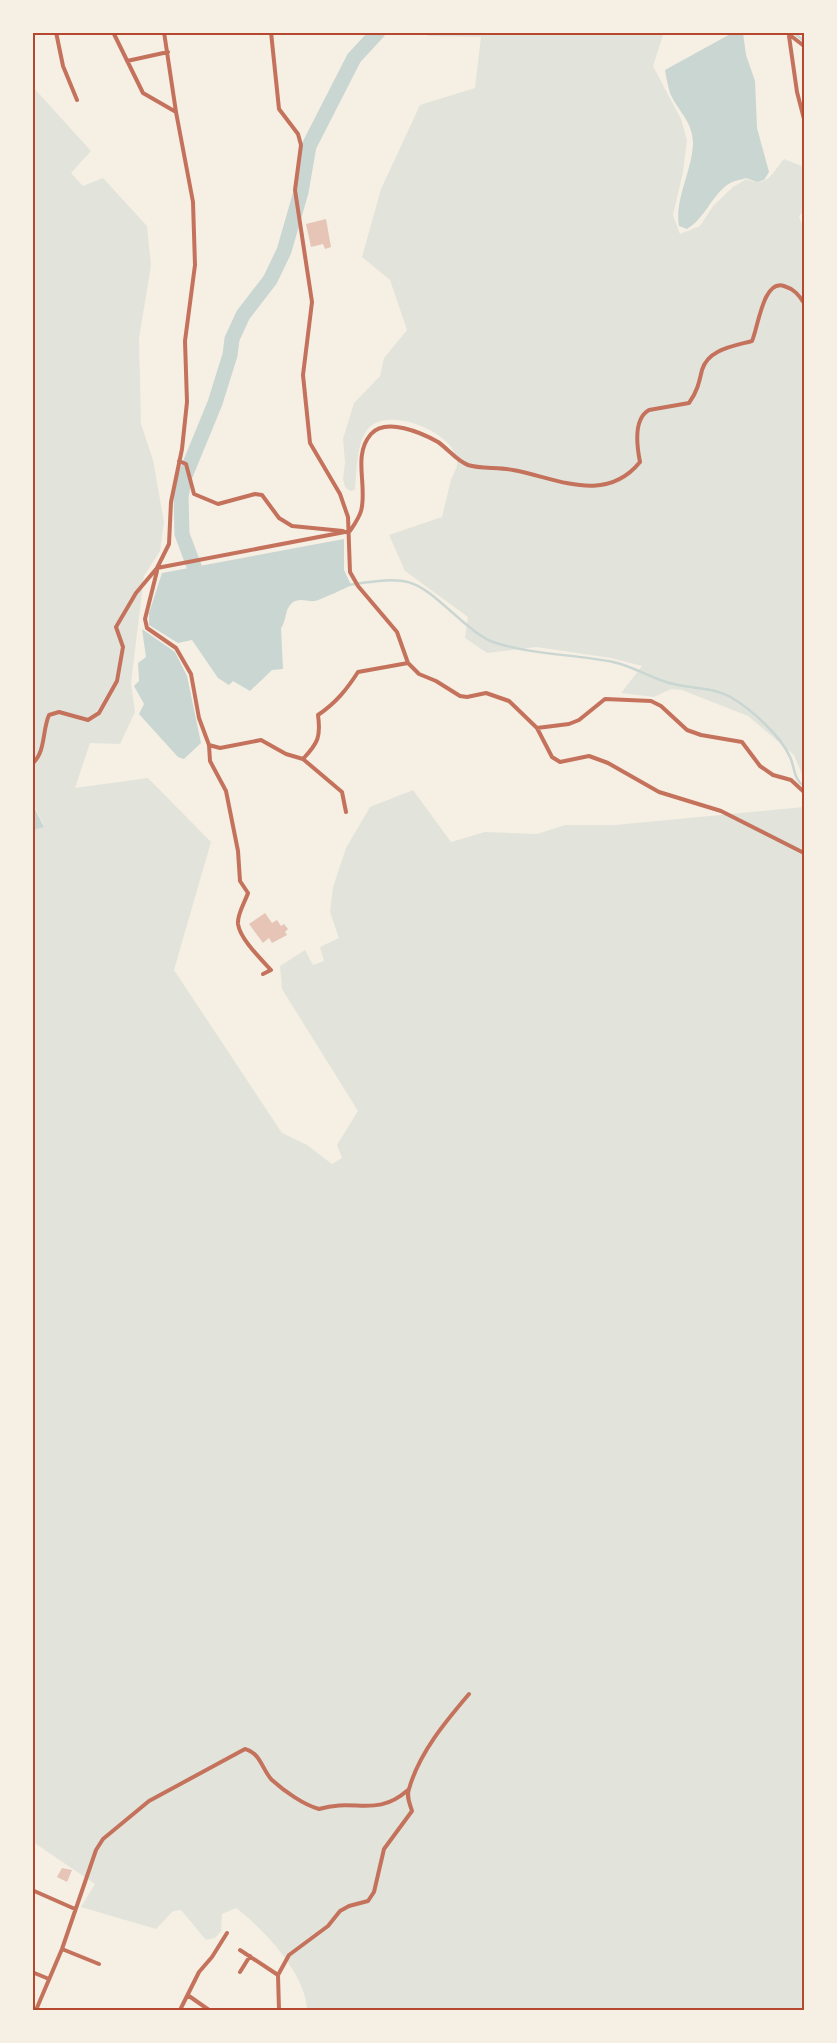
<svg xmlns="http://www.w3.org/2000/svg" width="837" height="2043" viewBox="0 0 837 2043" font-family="Raleway,sans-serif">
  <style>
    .green { fill: #e2e4dc }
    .water { fill: #c9d6d2 }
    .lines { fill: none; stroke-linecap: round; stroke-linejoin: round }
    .stream { stroke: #c9d6d2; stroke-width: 2.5 }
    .river { stroke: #c9d6d2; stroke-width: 15 }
    .building { fill: #e6c5b7 }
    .minor { stroke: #c5725c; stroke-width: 4 }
    .neatline { fill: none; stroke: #b5482f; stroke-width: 2 }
  </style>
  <rect width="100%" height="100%" fill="#f6efe4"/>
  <path class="green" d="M428,33H660L663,35L653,66L681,119L687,140L683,172L673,215L680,234L700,226L713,206L733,187L746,179C768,188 771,174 784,159L804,167V211L799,216L804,230V779L794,755L748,716L682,690L671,689L654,697L621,693L642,666L611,658L536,647L487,653L465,638L468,617L405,571L389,535L442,517C445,504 448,492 451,480C453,474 458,467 457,462C456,432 386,404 367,430C356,446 357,471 355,490L350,491L345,487L343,479L345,463L343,439L354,403L380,376L384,358L407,330L390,280L362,257L381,189L420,105L475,88L481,37L427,36Z
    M33,87L91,151L71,173L83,186L103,178L147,226L151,266L139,338L141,424L153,460L164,522L160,551L144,576L131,683L135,712L120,744L90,743L75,788L148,778L211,842L174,970L282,1133L307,1145L332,1164L342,1158L337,1145L358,1111L282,989L280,966L305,950L313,965L324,961L320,947L339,938L330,912L333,887L346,848L370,807L413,790L451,842L485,832L537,834L565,825H615L804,807V2010H307C306,1974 264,1929 236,1908L222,1914L221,1931L215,1938L206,1940L181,1910L173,1911L156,1929L81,1907L95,1884L33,1842L32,830L44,826L33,803Z"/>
  <path class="water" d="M734,32L743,33L746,55L755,81L757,128L769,172L764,180L757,182L746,178C740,180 732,181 727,185C711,197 705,218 687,229L679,226C674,200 693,169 693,142C692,120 677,110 670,93C668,86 666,77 665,70Z
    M344,539V570L351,585C347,588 319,600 315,601C307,602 299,597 292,603C284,610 287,620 281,628L283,669L272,670L250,691L233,681L229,685L218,678L192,640L178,643L149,625V613L162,573Z
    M142,629L175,652L187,676L201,743L184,759L178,757L139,714L144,704L134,686L139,681L138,663L146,657Z
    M32,803L44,827L33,830H32Z"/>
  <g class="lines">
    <path class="stream" d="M793,32L804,41
      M348,585C414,575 413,578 462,621C472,629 481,638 493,642C532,655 573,654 613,662C632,666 647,676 666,682C687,689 712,686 732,698C751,709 781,736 790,757C795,767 793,779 804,786"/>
    <path class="river" d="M201,585L182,534L181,497L185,476L215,403L230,355L232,339L243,315L270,280L284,251L301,192L309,146L354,58L378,32"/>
  </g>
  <path class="building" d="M326,219L331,247L325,249L323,244L311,247L306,224Z
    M265,913L272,923L277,920L281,926L284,924L288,929L285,932L287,935L272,943L269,938L263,943L249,924Z
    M62,1868L72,1870L67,1882L57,1877Z"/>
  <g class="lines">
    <path class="minor" d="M56,32L63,66L77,100
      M164,32L176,112
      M271,32L279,109L298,134L301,145L295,190L312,302L303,375L310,443L340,494L348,517L350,572L358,586L397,632L408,663L419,674L436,681L460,696L467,697L486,693L509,701L537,728L552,757L560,762L589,756L608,763L659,792L721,811L804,853
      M786,32L804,46
      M789,36L797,92L804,119
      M127,61L168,52
      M179,461L186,464L194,494L218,504L255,494L262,495L279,518L292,526L343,531
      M157,568L350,531C354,525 359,518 361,511C368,486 352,456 371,434C386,417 422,433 438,442C448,449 457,461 468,465C480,469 499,467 513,470C557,478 605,505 640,462C637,447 633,419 649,410L689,403C697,392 699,383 702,370C708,349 734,346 752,341C758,328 763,279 784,286C794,289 799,295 804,303
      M157,571L145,619L147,628L176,648L191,674L199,718L209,745L220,748L261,740L286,754L303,759C318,743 321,737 318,715C336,703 347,689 358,672L408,663
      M537,728L569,724L579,720L605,699L651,701L661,706L687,730L701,735L742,742L760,766L773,775L791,780L804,792
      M209,745L210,761L226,791L238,851L240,881L248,893C245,902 237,914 238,924C240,939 261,959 271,970L263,974
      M303,759L342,792L346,812
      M32,764C46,752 42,731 49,715L59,712L88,720L99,713L117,681L123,647L116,627L136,593L157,568L169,544L171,502L182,449L187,402L185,341L195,265L193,202L176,112L143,93L113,32
      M32,1890L75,1909
      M62,1949L99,1964
      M240,1950L278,1975
      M32,1972L49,1979
      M240,1972L250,1956
      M189,1996L209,2010
      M36,2010L62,1949L96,1850L103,1839L149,1801L245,1749C261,1753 262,1770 272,1780C284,1791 304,1805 319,1809C356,1798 376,1818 408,1790
      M180,2010L199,1972L212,1957L227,1933
      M279,2010L278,1975L289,1955L328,1926L340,1911L349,1906L368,1901L374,1892L384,1849L412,1811C410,1804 406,1797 409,1789C419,1753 446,1721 469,1694"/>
  </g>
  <rect width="837" height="2043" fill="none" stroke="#f6efe4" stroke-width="68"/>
  <rect x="34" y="34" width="769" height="1975" class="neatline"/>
</svg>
